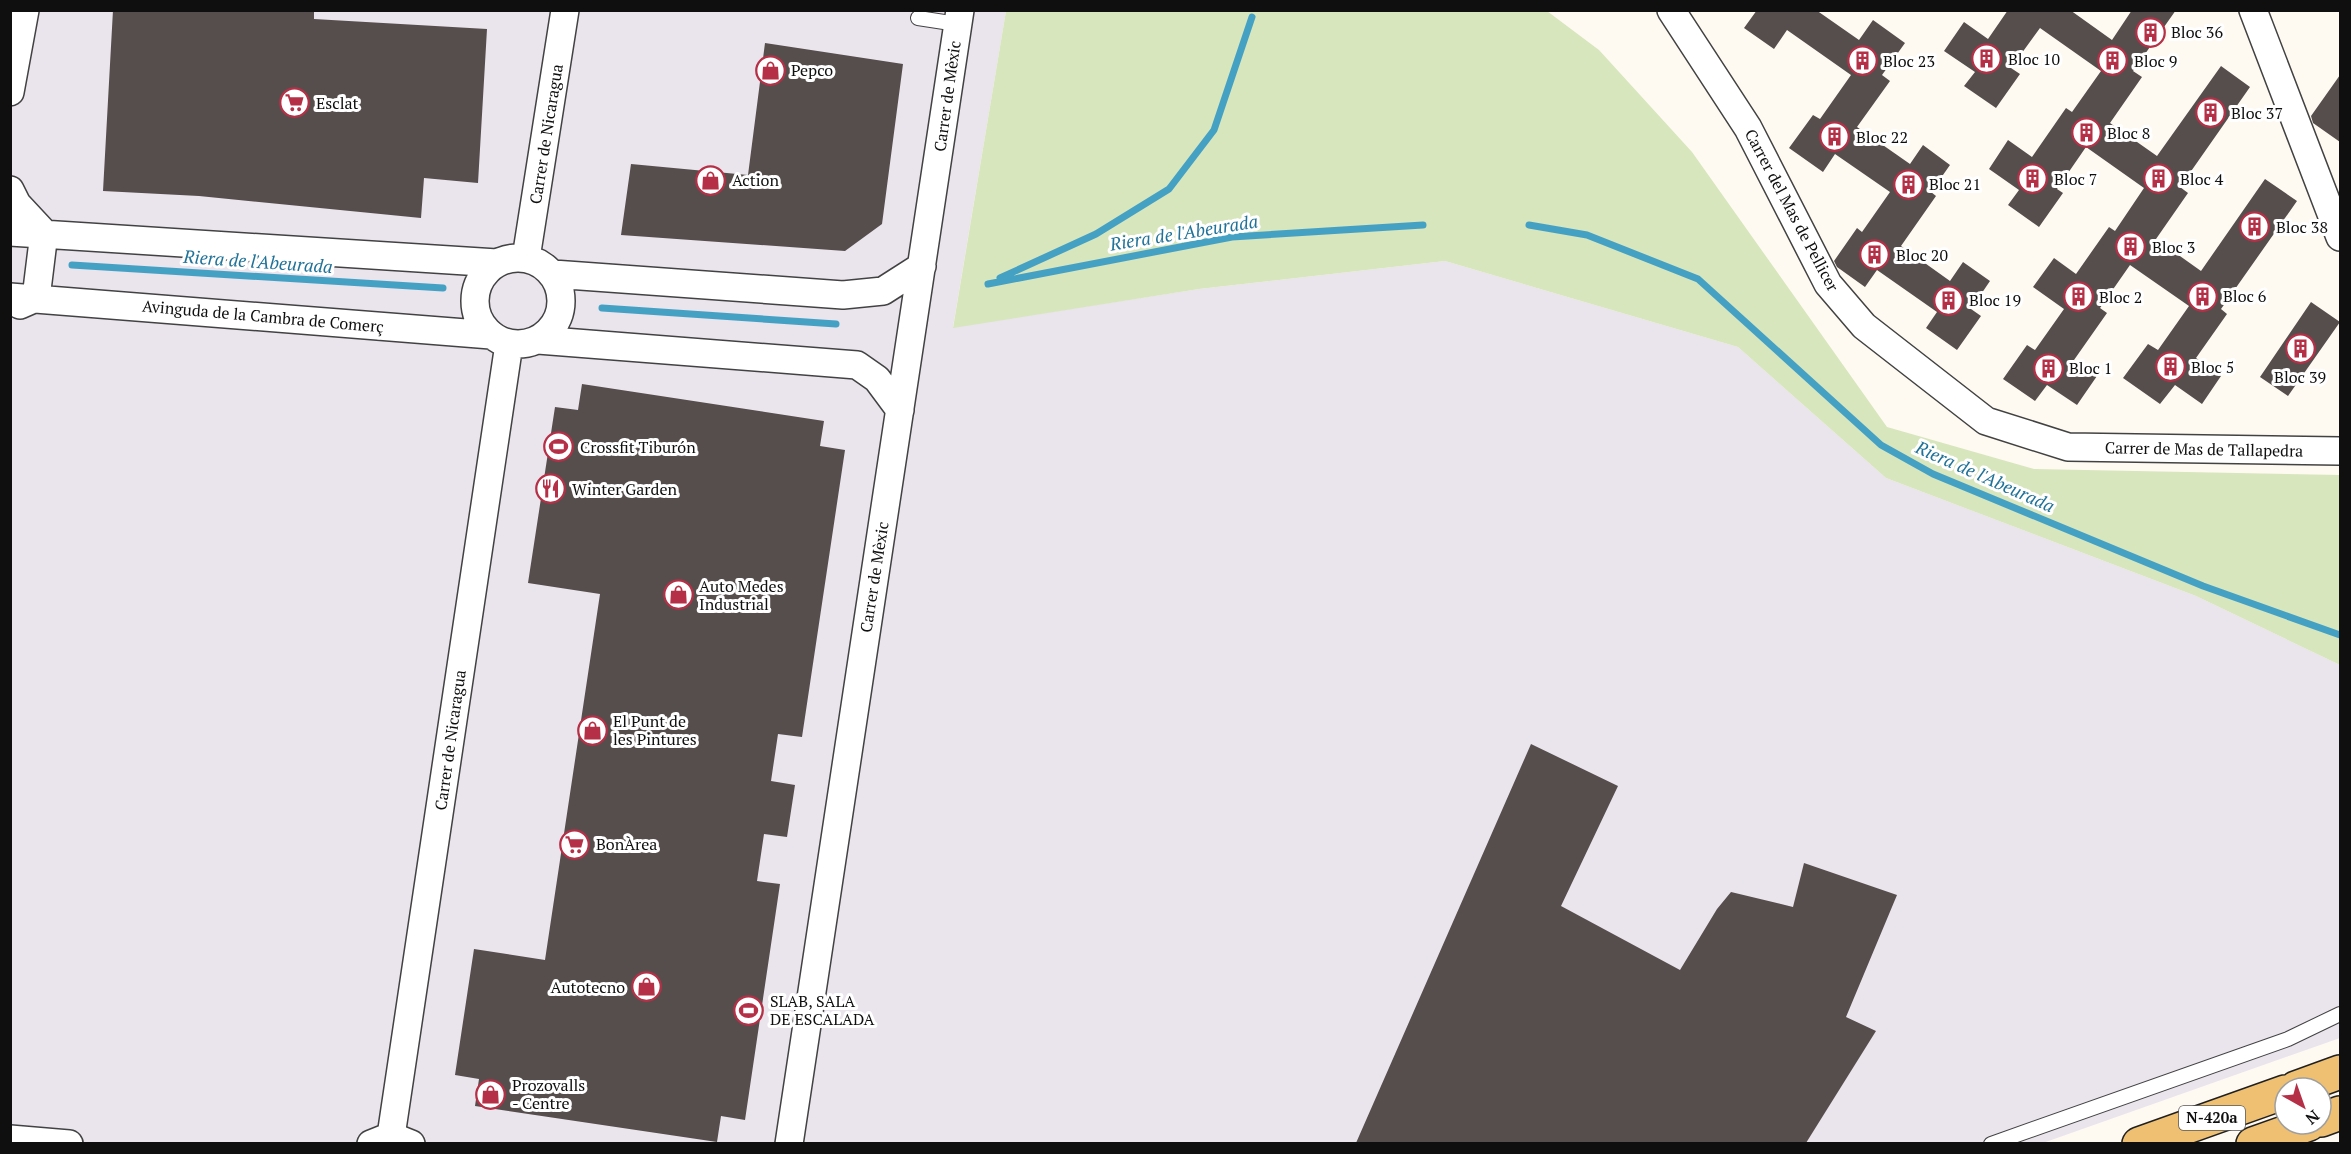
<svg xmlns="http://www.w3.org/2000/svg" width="2351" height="1154" viewBox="0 0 2351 1154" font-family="'PT Serif',serif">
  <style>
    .industrial { fill: #eae4ec }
    .green { fill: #d7e6bd }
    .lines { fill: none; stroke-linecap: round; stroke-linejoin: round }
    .stream { stroke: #45a1c4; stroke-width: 7 }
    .building { fill: #564e4c }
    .service-casing { stroke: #424242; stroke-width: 16 }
    .minor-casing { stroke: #424242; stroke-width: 30 }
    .primary-casing { stroke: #202020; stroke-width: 36 }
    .service { stroke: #fff; stroke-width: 14 }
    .minor { stroke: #fff; stroke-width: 27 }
    .primary { stroke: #efc071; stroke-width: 33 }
    .labels { text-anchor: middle; stroke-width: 6; stroke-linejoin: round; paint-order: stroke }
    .shield { fill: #fff; stroke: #575757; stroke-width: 1.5 }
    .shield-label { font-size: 15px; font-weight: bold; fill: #0f0f0f }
    .poi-label { font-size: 16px; fill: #0f0f0f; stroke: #fff; text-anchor: start }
    .street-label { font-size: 16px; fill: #0f0f0f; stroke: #fff }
    .water-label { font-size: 18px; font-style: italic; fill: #207298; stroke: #fff }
  </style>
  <rect width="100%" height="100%" fill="#fefaf1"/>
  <path class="industrial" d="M10,11H1006L953,327L1199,289L1445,261L1738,347L1886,478L2196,596L2340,665V1038L2040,1144L11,1143Z"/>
  <path class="green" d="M1006,11H1547L1599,50L1692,152L1887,427L2034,469L2340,475V665L2196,596L1886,478L1738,347L1445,261L1199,289L953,328Z"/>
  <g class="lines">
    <path class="stream" d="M1529,225L1587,235L1698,279L1881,445L1933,474L2203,586L2340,635
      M72,265L443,288
      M1000,278L1096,234L1169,189L1214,130L1252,17
      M988,284L1232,237L1423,225
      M602,308L836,324"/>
  </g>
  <path class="building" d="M113,10H314V19L487,29L478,183L424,178L421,218L199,196L103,191Z
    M1757,10H1816L1859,40L1873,20L1905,43L1882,75L1890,81L1857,127L1910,164L1923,145L1950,165L1931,192L1936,196L1901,246L1950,281L1963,262L1990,281L1971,309L1981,316L1957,350L1926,328L1937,312L1877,270L1865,287L1837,267L1834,261L1857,228L1862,232L1890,192L1835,154L1823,172L1789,148L1813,115L1820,119L1851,75L1787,30L1774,49L1744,28Z
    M2008,10H2070L2112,40L2132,10H2176L2133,71L2142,77L2110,123L2157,156L2221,66L2250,87L2180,187L2188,193L2156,239L2201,271L2265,179L2297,201L2221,309L2227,314L2196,358L2221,376L2202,404L2175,385L2160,404L2123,378L2148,344L2158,350L2189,306L2130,265L2100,308L2107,313L2074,360L2097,376L2077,405L2047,385L2035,401L2003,379L2027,345L2035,350L2064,309L2033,287L2054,258L2076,274L2109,227L2115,231L2144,188L2086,147L2057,189L2063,193L2039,227L2008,205L2019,190L1989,169L2008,140L2032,157L2066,108L2072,112L2101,71L2040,28L2011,68L2020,74L1996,108L1964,86L1975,72L1944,51L1964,22L1988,39Z
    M765,43L903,64L882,224L845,251L621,235L631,164L748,175Z
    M2340,75V142L2313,123L2311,116Z
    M2311,302L2340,322L2288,396L2260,377Z
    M582,384L824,421L820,446L845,450L802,737L778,734L771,781L795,785L787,837L764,834L757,881L780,884L745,1120L721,1116L717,1142L475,1106L479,1079L455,1075L474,949L545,960L600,594L528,583L555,407L578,410Z
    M1531,744L1618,786L1561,906L1680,970L1717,909L1731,892L1793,907L1804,863L1897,895L1846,1017L1876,1031L1806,1143H1356Z"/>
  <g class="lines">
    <defs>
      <path id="service" d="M918,18L957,24
        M1991,1144L2288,1039L2340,1014"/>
      <path id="minor" d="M1671,10L1748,128L1828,284L1864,326L1986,421L2068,447L2340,451
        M2253,10L2340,237
        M10,92L25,10
        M10,190L17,204L44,233L36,298L20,305
        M10,232L497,263
        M475 301a43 43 0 1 1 86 0a43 43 0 1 1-86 0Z
        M526,258L565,10
        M553,274L843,295L883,291L922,266
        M10,297L491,335
        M538,340L857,365L877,379L900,410
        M391,1136L509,344
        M10,1139L69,1144
        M371,1144L391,1136L411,1144
        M789,1144L960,10"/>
      <path id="primary" d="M2296,1088L2340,1072
        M2321,1120L2340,1113
        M2139,1144L2285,1092
        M2253,1144L2309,1124"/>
    </defs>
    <use href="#service" class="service-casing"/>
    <use href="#minor" class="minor-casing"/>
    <use href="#primary" class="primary-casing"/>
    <use href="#service" class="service"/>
    <use href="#minor" class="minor"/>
    <use href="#primary" class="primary"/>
  </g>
  <defs>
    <symbol id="building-ring" viewBox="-11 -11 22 22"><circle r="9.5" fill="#fff" stroke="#b53047" stroke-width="1.5"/><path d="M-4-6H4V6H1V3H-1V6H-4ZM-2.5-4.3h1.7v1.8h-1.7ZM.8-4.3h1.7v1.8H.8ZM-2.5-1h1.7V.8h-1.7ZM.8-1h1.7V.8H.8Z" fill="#b53047"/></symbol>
    <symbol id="shop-ring" viewBox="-11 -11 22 22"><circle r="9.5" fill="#fff" stroke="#b53047" stroke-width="1.5"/><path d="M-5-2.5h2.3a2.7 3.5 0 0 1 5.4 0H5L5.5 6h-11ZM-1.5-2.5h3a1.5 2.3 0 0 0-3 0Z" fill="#b53047"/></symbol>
    <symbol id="supermarket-ring" viewBox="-11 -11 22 22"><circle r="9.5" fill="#fff" stroke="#b53047" stroke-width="1.5"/><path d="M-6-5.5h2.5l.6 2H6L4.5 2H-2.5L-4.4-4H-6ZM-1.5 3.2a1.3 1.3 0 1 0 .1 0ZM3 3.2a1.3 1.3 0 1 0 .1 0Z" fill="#b53047"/></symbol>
    <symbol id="stadium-ring" viewBox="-11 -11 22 22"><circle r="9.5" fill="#fff" stroke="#b53047" stroke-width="1.5"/><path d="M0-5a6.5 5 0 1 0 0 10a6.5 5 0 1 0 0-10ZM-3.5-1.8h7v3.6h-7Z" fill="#b53047"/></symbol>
    <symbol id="restaurant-ring" viewBox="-11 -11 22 22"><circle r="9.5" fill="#fff" stroke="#b53047" stroke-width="1.5"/><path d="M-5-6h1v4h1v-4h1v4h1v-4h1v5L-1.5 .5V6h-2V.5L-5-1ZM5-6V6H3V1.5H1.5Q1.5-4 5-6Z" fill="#b53047"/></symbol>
  </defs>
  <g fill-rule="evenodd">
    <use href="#building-ring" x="2134" y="16" width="33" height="33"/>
    <use href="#building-ring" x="1970" y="42" width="33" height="33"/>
    <use href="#building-ring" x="1846" y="44" width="33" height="33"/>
    <use href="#building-ring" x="2096" y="44" width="33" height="33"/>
    <use href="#shop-ring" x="754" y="54" width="33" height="33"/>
    <use href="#supermarket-ring" x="278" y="86" width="33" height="33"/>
    <use href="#building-ring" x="2194" y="96" width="33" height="33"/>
    <use href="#building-ring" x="2070" y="116" width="33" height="33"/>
    <use href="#building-ring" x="1818" y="120" width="33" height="33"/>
    <use href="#building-ring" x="2016" y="162" width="33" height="33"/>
    <use href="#building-ring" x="2142" y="162" width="33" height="33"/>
    <use href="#shop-ring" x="694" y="164" width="33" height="33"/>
    <use href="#building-ring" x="1892" y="168" width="33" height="33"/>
    <use href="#building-ring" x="2238" y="210" width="33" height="33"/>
    <use href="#building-ring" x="2114" y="230" width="33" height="33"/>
    <use href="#building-ring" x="1858" y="238" width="33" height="33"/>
    <use href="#building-ring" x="2186" y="280" width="33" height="33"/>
    <use href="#building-ring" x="2062" y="280" width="33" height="33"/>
    <use href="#building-ring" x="1932" y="284" width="33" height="33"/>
    <use href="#building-ring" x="2284" y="332" width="33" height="33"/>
    <use href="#building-ring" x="2154" y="350" width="33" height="33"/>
    <use href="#building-ring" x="2032" y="352" width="33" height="33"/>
    <use href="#stadium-ring" x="542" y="430" width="33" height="33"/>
    <use href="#restaurant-ring" x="534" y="472" width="33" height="33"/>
    <use href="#shop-ring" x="662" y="578" width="33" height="33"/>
    <use href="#shop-ring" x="576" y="714" width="33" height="33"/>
    <use href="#supermarket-ring" x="558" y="828" width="33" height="33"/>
    <use href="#shop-ring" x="630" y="970" width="33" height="33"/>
    <use href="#stadium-ring" x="732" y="994" width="33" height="33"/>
    <use href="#shop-ring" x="474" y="1078" width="33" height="33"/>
  </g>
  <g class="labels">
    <rect class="shield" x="2179" y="1106" width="66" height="24" rx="4.5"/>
    <g class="shield-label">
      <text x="2212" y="1123">N-420a</text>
    </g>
    <g class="poi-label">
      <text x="2171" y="38">Bloc 36</text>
      <text x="2008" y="65">Bloc 10</text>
      <text x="1883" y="67">Bloc 23</text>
      <text x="2134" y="67">Bloc 9</text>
      <text x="791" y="76">Pepco</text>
      <text x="316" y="109">Esclat</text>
      <text x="2231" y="119">Bloc 37</text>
      <text x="2107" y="139">Bloc 8</text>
      <text x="1856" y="143">Bloc 22</text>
      <text x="2054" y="185">Bloc 7</text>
      <text x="2180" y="185">Bloc 4</text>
      <text x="732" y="186">Action</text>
      <text x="1929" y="190">Bloc 21</text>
      <text x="2276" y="233">Bloc 38</text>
      <text x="2152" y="253">Bloc 3</text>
      <text x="1896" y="261">Bloc 20</text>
      <text x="2223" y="302">Bloc 6</text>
      <text x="2099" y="303">Bloc 2</text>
      <text x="1969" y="306">Bloc 19</text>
      <text x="2191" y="373">Bloc 5</text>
      <text x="2069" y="374">Bloc 1</text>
      <text x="2300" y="383" text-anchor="middle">Bloc 39</text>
      <text x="580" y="453">Crossfit Tiburón</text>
      <text x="572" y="495">Winter Garden</text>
      <text x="699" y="592">Auto Medes<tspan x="699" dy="18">Industrial</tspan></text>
      <text x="613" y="727">El Punt de<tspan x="613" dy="18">les Pintures</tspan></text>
      <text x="596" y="850">BonÀrea</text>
      <text x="625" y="993" text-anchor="end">Autotecno</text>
      <text x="770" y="1007">SLAB, SALA<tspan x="770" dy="18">DE ESCALADA</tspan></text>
      <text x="512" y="1091">Prozovalls<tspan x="512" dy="18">- Centre</tspan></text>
    </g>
    <g class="street-label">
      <text transform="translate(947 96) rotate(-82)" y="6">Carrer de Mèxic</text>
      <text transform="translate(546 134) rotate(-81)" y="6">Carrer de Nicaragua</text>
      <text transform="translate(1792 210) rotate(62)" y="6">Carrer del Mas de Pellicer</text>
      <text transform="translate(263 316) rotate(5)" y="6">Avinguda de la Cambra de Comerç</text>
      <text transform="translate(2204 449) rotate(1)" y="6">Carrer de Mas de Tallapedra</text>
      <text transform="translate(874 577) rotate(-81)" y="6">Carrer de Mèxic</text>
      <text transform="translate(450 740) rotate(-82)" y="6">Carrer de Nicaragua</text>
    </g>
    <g class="water-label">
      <text transform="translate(1184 233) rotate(-9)" y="6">Riera de l'Abeurada</text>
      <text transform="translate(258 262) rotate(4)" y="6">Riera de l'Abeurada</text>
      <text transform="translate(1985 477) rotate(24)" y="6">Riera de l'Abeurada</text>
    </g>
  </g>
  <rect width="2351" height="1154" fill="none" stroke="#0f0f0f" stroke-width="24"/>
  <g transform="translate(2303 1106) rotate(140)"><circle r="28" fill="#ffffff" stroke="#9f9f9f" stroke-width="1.5"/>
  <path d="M0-4.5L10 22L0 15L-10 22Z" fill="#b53047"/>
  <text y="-9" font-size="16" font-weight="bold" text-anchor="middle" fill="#0f0f0f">N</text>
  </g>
</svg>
